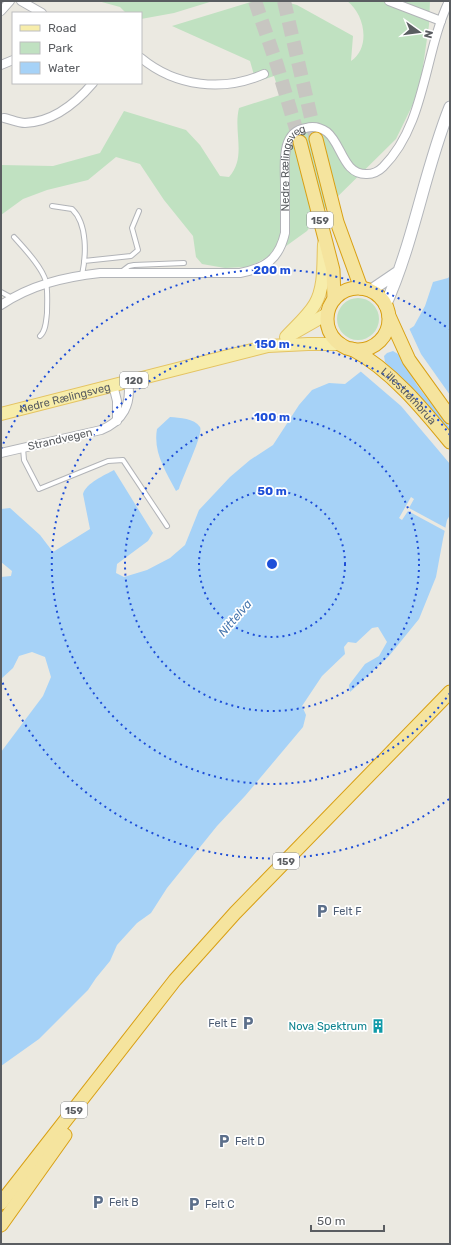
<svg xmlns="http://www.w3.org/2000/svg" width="451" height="1245" viewBox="0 0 451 1245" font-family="Rubik,sans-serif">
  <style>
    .green { fill: #c0e1c1 }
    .water { fill: #a6d2f7 }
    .pier { fill: #ebe9e1 }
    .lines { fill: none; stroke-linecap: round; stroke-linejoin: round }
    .motorway-tunnel { stroke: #c7c6c1; stroke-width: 14; stroke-dasharray: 14 7; stroke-linecap: butt }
    .service-casing { stroke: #b2b4b8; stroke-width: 6 }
    .minor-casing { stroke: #b2b4b8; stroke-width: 10 }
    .secondary-casing { stroke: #b3b6bb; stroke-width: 13 }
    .primary-casing { stroke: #e4c362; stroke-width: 14 }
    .trunk-casing { stroke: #d9a014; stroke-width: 15 }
    .service { stroke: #fff; stroke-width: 4 }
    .minor { stroke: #fff; stroke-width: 8 }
    .secondary { stroke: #fff; stroke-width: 11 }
    .primary { stroke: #f7edab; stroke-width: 12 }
    .trunk { stroke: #f5e49e; stroke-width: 13 }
    .ring { fill: none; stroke: #1d4ed8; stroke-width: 2; stroke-dasharray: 2 4 }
    .labels { text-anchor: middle; stroke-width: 3.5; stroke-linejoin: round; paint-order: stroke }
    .shield { fill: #fff; stroke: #8c8e90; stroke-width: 1 }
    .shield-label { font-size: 10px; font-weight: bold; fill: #5a5d61 }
    .street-label { font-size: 11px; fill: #5a5d61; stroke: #fff }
    .service-label { font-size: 11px; fill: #4e5e75; stroke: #fff; text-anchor: start }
    .culture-label { font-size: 11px; fill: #0d838f; stroke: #fff; text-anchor: end }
    .water-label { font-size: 12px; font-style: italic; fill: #4978af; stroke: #fff }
    .centre { fill: #1d4ed8; stroke: #fff; stroke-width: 2 }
    .ring-label { font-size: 12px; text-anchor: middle; font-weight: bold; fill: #1d4ed8; stroke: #fff; stroke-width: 3.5; stroke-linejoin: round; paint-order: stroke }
  </style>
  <rect width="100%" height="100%" fill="#ebe9e1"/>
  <path class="green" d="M98,1H213L174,13L141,19V13H126L120,7Z
    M254,1H282L297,5L353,36L351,61C371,48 365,14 347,1H430L429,25L421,80L413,104L396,139L319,215L307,231L282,249L245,269V267L225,268L202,264L196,257L193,236L164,200L140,164L116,157L88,180L47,190L23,199L1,215V165L53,166L100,153L124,111L186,130L200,145L220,176L229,177C247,157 233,132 239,108L280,95L274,76L256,82L250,61L172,26Z
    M337 319a21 21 0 1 1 42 0a21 21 0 1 1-42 0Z"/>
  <path class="water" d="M450,276V515L447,520L443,539L436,577L419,619L389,656L350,692L349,685L365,664L379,656L387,642L378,627L372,628L356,643L348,642L344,647L345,654L322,676L302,706L306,715L303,727L245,796L217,826L167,888L151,913L137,923L117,945L110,961L96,978L88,990L39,1039L1,1066V752L43,696L51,677L45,657L32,652L19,656L13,668L1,679V577L11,576L12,571L1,562V509L10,508L40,535L53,552L90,529L83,494C86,483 105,475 114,470L153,533L148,541L117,564L116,573L124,577L147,570L170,558L185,545L199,510L230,477L250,460L273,445L299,405L312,390L329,383L345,384L392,347L405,332L414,326L425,306L433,282L448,278Z
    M170,417C180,418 194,418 200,427C204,433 182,478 179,489L176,491C165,470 153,452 157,429Z"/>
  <path class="pier" d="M409,328L421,354L450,395V428L417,385L398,354L393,351L387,353L384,356L385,362L425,402L450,431V464L401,406L359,370L391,346Z
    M411,497L414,499L409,508L446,528L445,531L408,511L402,520L399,518Z"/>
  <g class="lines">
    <path class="motorway-tunnel" d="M255,1L277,65L300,142
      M284,1L316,139"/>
    <defs>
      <path id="service" d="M52,206L72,209C88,224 86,256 82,275
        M14,237C24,248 43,268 46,282C48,292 47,303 47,313C46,321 46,331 40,336
        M84,261L131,256L138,250L132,228L139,211
        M121,272L129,266L134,265L184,263
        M1,292L12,298
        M23,448L24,460L39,489L108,461L123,460L167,526"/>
      <g id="minor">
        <path d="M21,1L42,13"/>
        <path d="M389,1L441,21"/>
        <path d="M1,11L10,1"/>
        <path d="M141,58C176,87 223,92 264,74"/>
        <path d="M1,65L13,60"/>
        <path d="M4,118C10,119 18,123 25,123C52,122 76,103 93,83"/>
        <path id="s1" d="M1,305C31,285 64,277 100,273H240C266,268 279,259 285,233C285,217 285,200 285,184C285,165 280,132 306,128C313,126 321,128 327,132C342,144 343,175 367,174C373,174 379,171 383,167C426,124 424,53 449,1"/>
        <path d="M113,385L117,401V421"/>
        <path d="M1,453L101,430C123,421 132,404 128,381"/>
      </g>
      <path id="secondary" d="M370,291L398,272
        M385,306C414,242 424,172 450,107"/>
      <g id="primary">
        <path d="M292,334L327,314"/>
        <path d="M286,337C295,327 308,316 315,304C325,287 323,263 324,244"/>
        <path id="s2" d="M1,414L268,346L308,344H341"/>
      </g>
      <g id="trunk">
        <path d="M316,139L337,222L361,288"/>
        <path d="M300,142L333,270L334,299"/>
        <circle cx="358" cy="319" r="31"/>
        <path d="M389,316L409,360L450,417"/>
        <path id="s3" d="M352,349C391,370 423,409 450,442"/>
        <path d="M1,1203L175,980L235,913L450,692"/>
        <path d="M1,1225L65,1135"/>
      </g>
    </defs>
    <use href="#service" class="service-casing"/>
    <use href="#minor" class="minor-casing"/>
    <use href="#secondary" class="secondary-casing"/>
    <use href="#primary" class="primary-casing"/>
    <use href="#trunk" class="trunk-casing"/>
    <use href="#service" class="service"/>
    <use href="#minor" class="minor"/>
    <use href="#secondary" class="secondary"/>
    <use href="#primary" class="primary"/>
    <use href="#trunk" class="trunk"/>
  </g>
  <g class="ring">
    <circle cx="272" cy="564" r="73"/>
    <circle cx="272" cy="564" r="147"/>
    <path d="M450 693A220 220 0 1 1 450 435"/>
    <path d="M449 799A294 294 0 0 1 1 679M1 449A294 294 0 0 1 449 329"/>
  </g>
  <defs>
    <symbol id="parking-bare" viewBox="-9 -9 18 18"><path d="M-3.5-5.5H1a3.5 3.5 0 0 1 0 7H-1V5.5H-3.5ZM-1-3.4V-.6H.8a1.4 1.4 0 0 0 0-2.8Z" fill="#5c6f8a" stroke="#fff" stroke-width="2.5" paint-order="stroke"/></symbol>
    <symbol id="building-bare" viewBox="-9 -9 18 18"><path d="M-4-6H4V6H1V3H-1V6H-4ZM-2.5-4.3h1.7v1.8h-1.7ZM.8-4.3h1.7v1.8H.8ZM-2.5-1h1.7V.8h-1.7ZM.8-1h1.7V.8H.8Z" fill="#0f9aa8" stroke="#fff" stroke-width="2.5" paint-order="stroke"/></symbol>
  </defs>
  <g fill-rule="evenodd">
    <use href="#parking-bare" x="312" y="901" width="20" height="20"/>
    <use href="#parking-bare" x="238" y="1013" width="20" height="20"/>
    <use href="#building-bare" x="368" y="1016" width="20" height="20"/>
    <use href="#parking-bare" x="214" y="1131" width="20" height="20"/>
    <use href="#parking-bare" x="88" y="1192" width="20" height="20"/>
    <use href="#parking-bare" x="184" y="1194" width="20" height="20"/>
  </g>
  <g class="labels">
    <g class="shield">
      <rect x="307" y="212" width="26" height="16" rx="3"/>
      <rect x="120" y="372" width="28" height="16" rx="3"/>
      <rect x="273" y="853" width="26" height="16" rx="3"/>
      <rect x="61" y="1102" width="26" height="16" rx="3"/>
    </g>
    <g class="shield-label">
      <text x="320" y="224">159</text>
      <text x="134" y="384">120</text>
      <text x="286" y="865">159</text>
      <text x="74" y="1114">159</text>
    </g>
    <g class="street-label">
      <text dy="4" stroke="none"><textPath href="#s1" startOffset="378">Nedre Rælingsveg</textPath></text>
      <text dy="4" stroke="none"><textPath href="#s2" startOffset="66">Nedre Rælingsveg</textPath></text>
      <text dy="4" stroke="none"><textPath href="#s3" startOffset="74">Lillestrømbrua</textPath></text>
      <text transform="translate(60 439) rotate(-13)" y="4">Strandvegen</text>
    </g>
    <g class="service-label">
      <text x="333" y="915">Felt F</text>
      <text x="237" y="1027" text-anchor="end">Felt E</text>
      <text x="235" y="1145">Felt D</text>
      <text x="109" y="1206">Felt B</text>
      <text x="205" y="1208">Felt C</text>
    </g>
    <g class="culture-label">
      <text x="367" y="1030">Nova Spektrum</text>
    </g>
    <g class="water-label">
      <text transform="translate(235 618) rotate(-49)" y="4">Nittelva</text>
    </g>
  </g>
  <circle cx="272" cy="564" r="6" class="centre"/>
  <g class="ring-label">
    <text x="272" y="274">200 m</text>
    <text x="272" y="348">150 m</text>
    <text x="272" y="421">100 m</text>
    <text x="272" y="495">50 m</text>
  </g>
  <rect width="451" height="1245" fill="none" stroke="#5a5d61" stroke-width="4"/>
  <rect x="12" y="12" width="130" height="72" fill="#ffffff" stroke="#bdbec0"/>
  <rect x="20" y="25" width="20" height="6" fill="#f7edab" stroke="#bdbec0"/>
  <text x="48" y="32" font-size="12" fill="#5a5d61">Road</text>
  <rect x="20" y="42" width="20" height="12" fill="#c0e1c1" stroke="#bdbec0"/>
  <text x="48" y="52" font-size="12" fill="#5a5d61">Park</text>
  <rect x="20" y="62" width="20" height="12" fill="#a6d2f7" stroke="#bdbec0"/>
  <text x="48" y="72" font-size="12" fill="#5a5d61">Water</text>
  <g transform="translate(419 32) rotate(104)" stroke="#ffffff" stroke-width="3" paint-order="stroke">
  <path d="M0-3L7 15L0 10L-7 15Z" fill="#5a5d61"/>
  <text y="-6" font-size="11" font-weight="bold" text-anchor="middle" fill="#5a5d61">N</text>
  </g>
  <path d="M311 1225v6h73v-6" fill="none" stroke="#5a5d61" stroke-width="2"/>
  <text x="317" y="1225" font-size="12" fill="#5a5d61" stroke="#ffffff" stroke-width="3" paint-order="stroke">50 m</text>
</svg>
